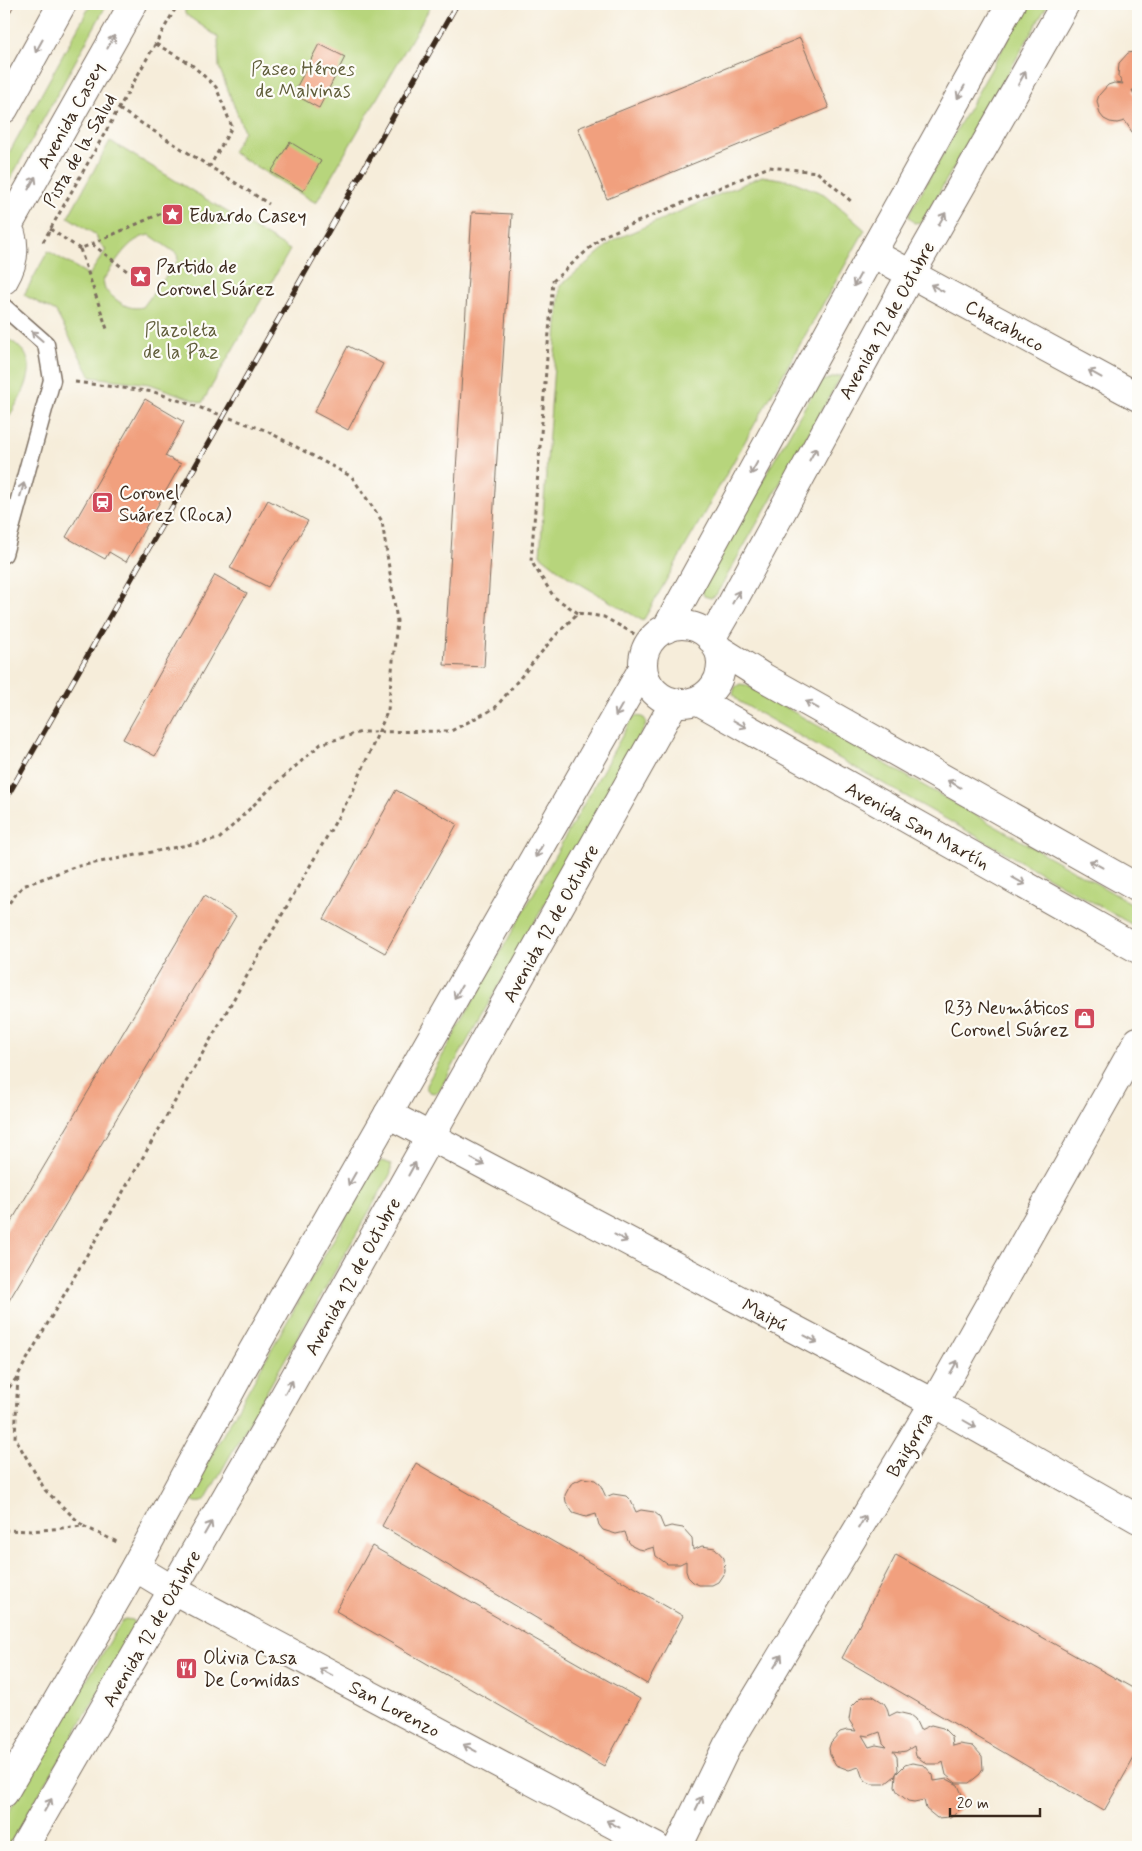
<svg xmlns="http://www.w3.org/2000/svg" width="1142" height="1851" viewBox="0 0 1142 1851" font-family="Mynerve,sans-serif">
  <style>
    .green { fill: #b7d57c; stroke: #79804d; fill-rule: evenodd }
    .building { fill: #f1a07e; fill-rule: evenodd }
    .lines { fill: none; stroke-linecap: round; stroke-linejoin: round }
    .service-casing { stroke: #7c6e60; stroke-width: 19 }
    .minor-casing { stroke: #7c6e60; stroke-width: 30 }
    .secondary-casing { stroke: #7c6e60; stroke-width: 30 }
    .path { stroke: #7c6e60; stroke-width: 3; stroke-dasharray: 4 4; stroke-linecap: butt }
    .service { stroke: #fff; stroke-width: 16 }
    .minor { stroke: #fff; stroke-width: 28 }
    .secondary { stroke: #fff; stroke-width: 28 }
    .rail-casing { stroke: #3b2a1e; stroke-width: 5.5 }
    .rail { stroke: #fdfcf7; stroke-width: 4; stroke-dasharray: 11; stroke-linecap: butt }
    .oneway { stroke: #a79f9a }
    .labels { text-anchor: middle; stroke-width: 4.5; stroke-linejoin: round; paint-order: stroke }
    .park-label { font-size: 19px; fill: #605d3a; stroke: #fdfcf7 }
    .street-label { font-size: 19px; fill: #3b2a1e; stroke: #fdfcf7 }
    .poi-label { font-size: 19px; fill: #3b2a1e; stroke: #fdfcf7; text-anchor: start }
  </style>
  <rect width="100%" height="100%" fill="#fdfcf7"/>
  <filter id="ink" filterUnits="userSpaceOnUse"><feTurbulence type="fractalNoise" baseFrequency=".02" numOctaves="2"/><feDisplacementMap in="SourceGraphic" scale="10" xChannelSelector="R" yChannelSelector="G"/><feConvolveMatrix kernelMatrix="1 2 1 2 8 2 1 2 1" color-interpolation-filters="sRGB"/></filter>
  <filter id="wash" filterUnits="userSpaceOnUse"><feTurbulence type="fractalNoise" baseFrequency=".0096" numOctaves="4" result="noise"/><feDisplacementMap in="SourceGraphic" scale="20" xChannelSelector="R" yChannelSelector="G"/><feGaussianBlur stdDeviation="1.12" result="paint"/><feColorMatrix in="noise" values="0 0 0 0 0 0 0 0 0 0 0 0 0 0 0 0 0 1.4 0 .05"/><feComposite in="paint" operator="in"/></filter>
  <g filter="url(#wash)">
    <rect width="100%" height="100%" fill="#f6edda"/>
    <path class="green" d="M91,4H107L7,185L4,183V162Z
      M185,4H432L316,203L232,152L244,131L219,67L218,37L185,14Z
      M1028,4H1048L922,222L914,223L909,217V214Z
      M110,141L290,250L202,403L150,384L91,377L56,312L24,295L48,251L89,275L106,250L98,241L96,235L68,217ZM150,235L177,254L178,260L143,307C126,311 117,300 105,290L103,280C116,263 127,238 150,235Z
      M762,176L792,181L824,194L865,230L643,621L567,576L540,555L560,286L614,240Z
      M4,337C9,340 16,343 20,348C44,369 15,405 4,425Z
      M842,375L716,595L711,598L704,596L701,588L819,382Z
      M740,684L746,685L1138,907V928L738,701L733,694L735,687Z
      M635,716L643,717L646,721L645,727L439,1091C433,1095 426,1092 426,1085L631,720Z
      M382,1161L391,1164V1173L205,1500C198,1505 190,1502 190,1493L377,1163Z
      M125,1619L133,1620L136,1629L8,1847H4V1820L122,1621Z"/>
    <g id="blocks">
      <path class="building" d="M4,4L13,7L4,24Z
        M800,38L829,108L607,199L578,128Z
        M319,44L345,57L319,108L293,94Z
        M1138,51V91L1132,90L1136,99L1138,98V135L1132,132L1125,121L1117,123L1110,122L1104,119L1100,114L1097,101L1099,95L1108,85L1114,83L1123,84L1118,76L1119,63L1128,53Z
        M290,142L321,161L303,191L271,172Z
        M472,212L512,214L484,667L444,665Z
        M348,346L383,364L348,430L314,412Z
        M145,399L184,422L165,456L181,464L126,562L109,552L105,559L66,537Z
        M268,500L308,521L268,587L230,568Z
        M215,575L247,593L155,756L123,739Z
        M396,790L457,824L385,953L324,919Z
        M204,896L236,916L4,1309V1234Z
        M416,1463L683,1616L647,1684L382,1526Z
        M583,1478L595,1480L600,1484L606,1497L613,1494L626,1496L631,1501L636,1512L641,1510L654,1512L659,1516L664,1528L671,1526L683,1528L692,1538L693,1550L702,1546L715,1548L724,1558L725,1571L722,1576L718,1582L712,1585H699L693,1582L688,1577L686,1571V1561L680,1564H667L656,1556L654,1547L644,1550L638,1549L632,1546L628,1541L625,1532L616,1534L603,1530L599,1525L596,1514L586,1517L573,1513L566,1502L565,1495L571,1484Z
        M372,1546L640,1699L604,1766L336,1611Z
        M896,1555L1138,1691V1751L1104,1811L842,1658Z
        M866,1696H873L884,1703L887,1708L889,1716L897,1712L910,1715L915,1719L920,1730L931,1725L943,1728L952,1737L953,1746L960,1744L973,1746L982,1756L983,1769L980,1774L969,1783H956L946,1775L943,1762L940,1764H927L916,1756L914,1746L906,1751L900,1752L893,1751L897,1757L898,1770L895,1776L885,1784H872L866,1781L862,1776L859,1767L849,1770L836,1765L830,1755L829,1748L831,1742L840,1732L847,1730L856,1731L849,1720L851,1707L860,1698ZM880,1732L883,1743L887,1747L876,1745L869,1747L862,1735L869,1736Z
        M912,1763L924,1765L933,1775L934,1781L947,1779L958,1785L963,1797L960,1809L955,1814L950,1817L937,1818L926,1809L924,1800L914,1802L908,1801L898,1793L895,1787L896,1774L905,1765Z"/>
    </g>
  </g>
  <g filter="url(#ink)">
    <use href="#blocks" fill-opacity="0" stroke="#7c6e60" stroke-width="1"/>
    <g class="lines">
      <defs>
        <path id="service" d="M4,307L46,344L52,380L4,554"/>
        <path id="minor" d="M872,253L1138,397
          M388,1114L934,1403L1138,1519
          M135,1567L173,1590L656,1847
          M678,1847L727,1746L934,1403L1138,1041"/>
        <path id="secondary" d="M4,109L62,4
          M4,219C17,239 16,260 4,280
          M8,226L133,4
          M643 664a39 39 0 1 1 78 0a39 39 0 1 1-78 0Z
          M666,629L872,253L1011,4
          M711,639L732,603L911,274L1065,4
          M717,648L763,677L1138,888
          M697,700L1138,949
          M4,1793L135,1567L244,1366L643,668
          M24,1847L273,1416L674,703"/>
      </defs>
      <use href="#service" class="service-casing"/>
      <use href="#minor" class="minor-casing"/>
      <use href="#secondary" class="secondary-casing"/>
      <path class="path" d="M156,44L192,65L216,87L232,127L210,166
        M119,109L269,204
        M50,229L80,249L162,213
        M43,242L178,4
        M92,244L127,271
        M80,249L108,332
        M75,382L154,392L265,430L352,477L382,521L397,621L388,710L353,791L18,1375L15,1438L45,1490L83,1526
        M578,613L554,597L531,561L553,281L603,236L769,167L817,172L852,202
        M4,909L23,886L74,867L219,839L273,786L321,744L361,732L451,731L495,708L555,636L578,613L604,617L638,636
        M4,1394L18,1376
        M4,1530L32,1531L83,1526L117,1542"/>
      <use href="#service" class="service"/>
      <use href="#minor" class="minor"/>
      <use href="#secondary" class="secondary"/>
      <defs>
        <path id="rail" d="M4,802L166,518L457,4"/>
      </defs>
      <use href="#rail" class="rail-casing"/>
      <use href="#rail" class="rail"/>
    </g>
    <defs><path id="oneway-shaft" d="M-6 0H5M1.5-3L5.5 0L1.5 3" fill="none" stroke-width="1.6" stroke-linecap="round" stroke-linejoin="round" transform="scale(1.25)"/></defs>
    <g class="oneway">
      <use href="#oneway-shaft" transform="translate(111 42) rotate(-61)"/>
      <use href="#oneway-shaft" transform="translate(39 46) rotate(119)"/>
      <use href="#oneway-shaft" transform="translate(1022 78) rotate(-60)"/>
      <use href="#oneway-shaft" transform="translate(961 92) rotate(119)"/>
      <use href="#oneway-shaft" transform="translate(32 183) rotate(-61)"/>
      <use href="#oneway-shaft" transform="translate(942 219) rotate(-60)"/>
      <use href="#oneway-shaft" transform="translate(857 280) rotate(119)"/>
      <use href="#oneway-shaft" transform="translate(937 288) rotate(-151)"/>
      <use href="#oneway-shaft" transform="translate(37 336) rotate(-139)"/>
      <use href="#oneway-shaft" transform="translate(1095 374) rotate(-151)"/>
      <use href="#oneway-shaft" transform="translate(813 454) rotate(-61)"/>
      <use href="#oneway-shaft" transform="translate(754 468) rotate(119)"/>
      <use href="#oneway-shaft" transform="translate(22 490) rotate(-74)"/>
      <use href="#oneway-shaft" transform="translate(736 597) rotate(-61)"/>
      <use href="#oneway-shaft" transform="translate(812 705) rotate(-151)"/>
      <use href="#oneway-shaft" transform="translate(619 710) rotate(120)"/>
      <use href="#oneway-shaft" transform="translate(740 724) rotate(29)"/>
      <use href="#oneway-shaft" transform="translate(954 784) rotate(-151)"/>
      <use href="#oneway-shaft" transform="translate(539 851) rotate(120)"/>
      <use href="#oneway-shaft" transform="translate(1096 864) rotate(-151)"/>
      <use href="#oneway-shaft" transform="translate(1019 881) rotate(29)"/>
      <use href="#oneway-shaft" transform="translate(458 992) rotate(120)"/>
      <use href="#oneway-shaft" transform="translate(478 1162) rotate(28)"/>
      <use href="#oneway-shaft" transform="translate(412 1169) rotate(-61)"/>
      <use href="#oneway-shaft" transform="translate(352 1179) rotate(120)"/>
      <use href="#oneway-shaft" transform="translate(621 1238) rotate(28)"/>
      <use href="#oneway-shaft" transform="translate(811 1339) rotate(28)"/>
      <use href="#oneway-shaft" transform="translate(954 1367) rotate(-61)"/>
      <use href="#oneway-shaft" transform="translate(289 1387) rotate(-61)"/>
      <use href="#oneway-shaft" transform="translate(970 1424) rotate(30)"/>
      <use href="#oneway-shaft" transform="translate(862 1522) rotate(-59)"/>
      <use href="#oneway-shaft" transform="translate(208 1528) rotate(-60)"/>
      <use href="#oneway-shaft" transform="translate(778 1661) rotate(-59)"/>
      <use href="#oneway-shaft" transform="translate(326 1672) rotate(-152)"/>
      <use href="#oneway-shaft" transform="translate(470 1748) rotate(-152)"/>
      <use href="#oneway-shaft" transform="translate(699 1803) rotate(-64)"/>
      <use href="#oneway-shaft" transform="translate(48 1805) rotate(-60)"/>
      <use href="#oneway-shaft" transform="translate(613 1824) rotate(-152)"/>
    </g>
  </g>
  <defs>
    <symbol id="sight-square" viewBox="-11 -11 22 22"><rect x="-9" y="-9" width="18" height="18" rx="4" fill="#d1495b" stroke="#fdfcf7"/><path d="M0-6L1.8-2.2L6-1.7L2.9 1.2L3.7 5.4L0 3.3L-3.7 5.4L-2.9 1.2L-6-1.7L-1.8-2.2Z" fill="#fff"/></symbol>
    <symbol id="station-square" viewBox="-11 -11 22 22"><rect x="-9" y="-9" width="18" height="18" rx="4" fill="#d1495b" stroke="#fdfcf7"/><path d="M-3-6H3Q5-6 5-4V2Q5 4 3 4L4.5 6H3L1.5 4h-3L-3 6H-4.5L-3 4Q-5 4-5 2V-4Q-5-6-3-6ZM-3.5-4v3h7v-3ZM-3.5 1v1.5H-2V1ZM2 1v1.5H3.5V1Z" fill="#fff"/></symbol>
    <symbol id="shop-square" viewBox="-11 -11 22 22"><rect x="-9" y="-9" width="18" height="18" rx="4" fill="#d1495b" stroke="#fdfcf7"/><path d="M-5-2.5h2.3a2.7 3.5 0 0 1 5.4 0H5L5.5 6h-11ZM-1.5-2.5h3a1.5 2.3 0 0 0-3 0Z" fill="#fff"/></symbol>
    <symbol id="restaurant-square" viewBox="-11 -11 22 22"><rect x="-9" y="-9" width="18" height="18" rx="4" fill="#d1495b" stroke="#fdfcf7"/><path d="M-5-6h1v4h1v-4h1v4h1v-4h1v5L-1.5 .5V6h-2V.5L-5-1ZM5-6V6H3V1.5H1.5Q1.5-4 5-6Z" fill="#fff"/></symbol>
  </defs>
  <g fill-rule="evenodd">
    <use href="#sight-square" x="160" y="202" width="25" height="25"/>
    <use href="#sight-square" x="128" y="264" width="25" height="25"/>
    <use href="#station-square" x="90" y="490" width="25" height="25"/>
    <use href="#shop-square" x="1072" y="1006" width="25" height="25"/>
    <use href="#restaurant-square" x="174" y="1656" width="25" height="25"/>
  </g>
  <g class="labels">
    <g class="park-label">
      <text x="303" y="75">Paseo Héroes<tspan x="303" dy="22">de Malvinas</tspan></text>
      <text x="181" y="336">Plazoleta<tspan x="181" dy="22">de la Paz</tspan></text>
    </g>
    <g class="street-label">
      <text transform="translate(70 115) rotate(-61)" y="7">Avenida Casey</text>
      <text transform="translate(79 150) rotate(-60)" y="7">Pista de la Salud</text>
      <text transform="translate(886 320) rotate(-61)" y="7">Avenida 12 de Octubre</text>
      <text transform="translate(1005 325) rotate(29)" y="7">Chacabuco</text>
      <text transform="translate(918 825) rotate(29)" y="7">Avenida San Martín</text>
      <text transform="translate(550 923) rotate(-61)" y="7">Avenida 12 de Octubre</text>
      <text transform="translate(352 1276) rotate(-61)" y="7">Avenida 12 de Octubre</text>
      <text transform="translate(765 1314) rotate(28)" y="7">Maipú</text>
      <text transform="translate(909 1444) rotate(-59)" y="7">Baigorria</text>
      <text transform="translate(151 1628) rotate(-60)" y="7">Avenida 12 de Octubre</text>
      <text transform="translate(395 1708) rotate(28)" y="7">San Lorenzo</text>
    </g>
    <g class="poi-label">
      <text x="189" y="222">Eduardo Casey</text>
      <text x="156" y="273">Partido de<tspan x="156" dy="22">Coronel Suárez</tspan></text>
      <text x="119" y="499">Coronel<tspan x="119" dy="22">Suárez (Roca)</tspan></text>
      <text x="1069" y="1014" text-anchor="end">R33 Neumáticos<tspan x="1069" dy="22">Coronel Suárez</tspan></text>
      <text x="203" y="1664">Olivia Casa<tspan x="203" dy="22">De Comidas</tspan></text>
    </g>
  </g>
  <rect width="1142" height="1851" fill="none" stroke="#fdfcf7" stroke-width="20"/>
  <path d="M950 1808v8h90v-8" fill="none" stroke="#3b2a1e" stroke-width="2.5"/>
  <text x="957" y="1808" font-size="15" fill="#3b2a1e" stroke="#fdfcf7" stroke-width="4" paint-order="stroke">20 m</text>
</svg>
